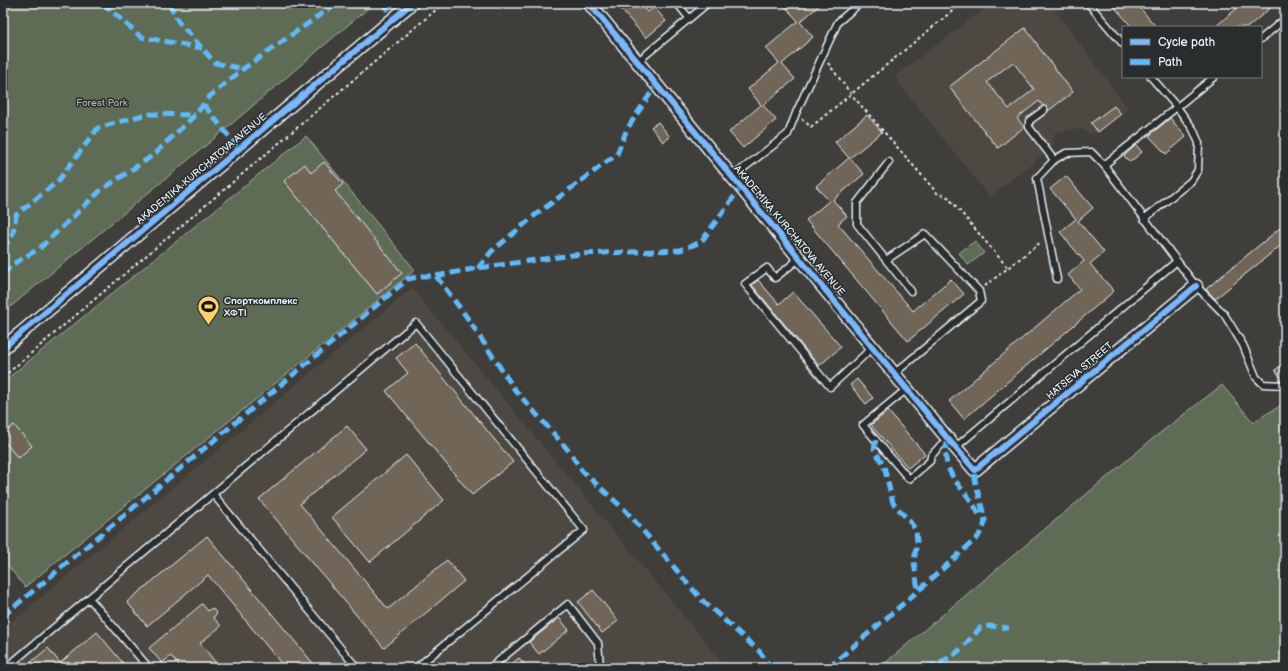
<svg xmlns="http://www.w3.org/2000/svg" width="1288" height="671" viewBox="0 0 1288 671" font-family="'Balsamiq Sans',sans-serif">
  <style>
    .built { fill: #4d4a42 }
    .green { fill: #5f6c54; stroke: #a4aea6 }
    .building { fill: #6f6556; stroke: #e8f1f8; fill-rule: evenodd }
    .lines { fill: none; stroke-linecap: round; stroke-linejoin: round }
    .service-casing { stroke: #e8f1f8; stroke-width: 9 }
    .minor-casing { stroke: #e8f1f8; stroke-width: 15 }
    .path { stroke: #e8f1f8; stroke-width: 2; stroke-dasharray: 3 3; stroke-linecap: butt }
    .service { stroke: #2a2d2e; stroke-width: 6 }
    .minor { stroke: #2a2d2e; stroke-width: 12 }
    .quiet { stroke: #60bafa; stroke-width: 5; stroke-dasharray: 10 5; stroke-linecap: butt }
    .cycleway-casing { stroke: #2a2d2e; stroke-width: 8 }
    .cycleway { stroke: #7ab7fb; stroke-width: 6 }
    .labels { text-anchor: middle; stroke-width: 3; stroke-linejoin: round; paint-order: stroke }
    .park-label { font-size: 10px; fill: #aab5ae; stroke: #2a2d2e }
    .street-label { font-size: 10px; fill: #e8f1f8; stroke: #2a2d2e }
    .poi-label { font-size: 10px; font-weight: bold; fill: #e8f1f8; stroke: #2a2d2e; text-anchor: start }
  </style>
  <rect width="100%" height="100%" fill="#3f3e3a"/>
  <filter id="ink" filterUnits="userSpaceOnUse"><feTurbulence type="fractalNoise" baseFrequency=".025" numOctaves="2"/><feDisplacementMap in="SourceGraphic" scale="8" xChannelSelector="R" yChannelSelector="G"/><feConvolveMatrix kernelMatrix="1 2 1 2 8 2 1 2 1" color-interpolation-filters="sRGB"/></filter>
  <g filter="url(#ink)">
    <path class="built" d="M992,3H1050L1128,109L1098,132L1089,134L1084,130L1074,129L1055,132L1053,147L990,197L894,77Z
      M412,288L727,668H3V629Z"/>
    <path class="green" d="M3,3H374L222,132L3,313Z
      M306,136L415,270L25,587L3,560V382Z
      M975,241L984,253L968,265L959,253Z
      M1222,385L1253,422L1285,403V668H879L1156,436Z"/>
    <path class="building" d="M615,3H640L648,12L654,7L666,21L646,38Z
      M782,3H822L800,22L813,37L782,64L795,79L763,105L776,120L743,148L729,132L761,105L748,89L779,63L766,48L798,21Z
      M1111,3H1136L1156,27H1132Z
      M1243,3H1276L1248,27H1215Z
      M1025,28L1038,45H1037L1073,92L1048,111L1047,107L1043,106L1039,101L1017,118L1024,127L998,148L949,87ZM1013,62L1034,89L1009,109L987,82Z
      M1114,106L1121,114L1098,132L1091,123Z
      M867,115L882,132L850,158L864,174L833,200L847,216L838,224L913,311L951,279L964,294L908,341L806,220L829,201L816,186L849,158L835,142Z
      M1170,118L1186,137L1166,154L1149,136Z
      M658,122L670,137L663,142L651,127Z
      M1136,145L1142,152L1130,162L1124,156Z
      M324,162L343,184L335,191L402,273L377,294L284,181L305,164L311,173Z
      M1066,176L1093,208L1078,221L1104,252L1090,264L1114,291L964,419L949,401L1080,289L1068,275L1084,261L1060,232L1076,219L1050,189Z
      M1285,224V242L1215,299L1206,289Z
      M758,280L779,304L793,292L841,347L819,366L752,285Z
      M415,343L513,462L472,495L386,391L408,373L396,358Z
      M1285,363V379H1282L1275,370Z
      M857,379L873,398L866,404L850,385Z
      M888,411L925,454L908,468L871,425Z
      M14,425L32,446L18,458L3,440V434Z
      M347,426L366,449L300,504L388,609L447,560L464,581L384,648L259,499Z
      M406,455L444,500L370,562L332,517Z
      M207,536L317,668H285L208,575L147,626L127,602Z
      M593,590L618,621L602,633L578,602Z
      M202,604L208,611L212,608L217,614L213,617L221,626L200,643L220,668H181L171,656L162,663L149,648Z
      M559,618L569,630L539,654L529,642Z
      M97,632L127,668H24L48,648L60,663Z
      M519,658L528,668H507Z"/>
    <g class="lines">
      <defs>
        <path id="service" d="M677,3L689,18
          M1088,3L1123,44
          M1261,39L1285,19
          M637,62L708,3
          M1044,110L1029,121V127L1054,160
          M1104,165L1177,107L1151,77
          M732,177L788,134L796,113L838,22L860,3
          M1144,219L1191,181L1198,170L1199,143L1193,129L1177,107L1214,77
          M800,258L775,278L767,268L745,284L830,387L873,347
          M886,260L857,224V203L889,162
          M1057,279L1037,178L1054,160L1066,153L1091,152L1104,165L1196,286L1224,314L1243,345L1256,377L1263,384L1282,385L1285,383
          M895,373L981,301L979,291L925,234L886,260L911,291
          M908,388L863,425L909,479L930,461L931,456L940,446L948,439
          M956,447L1177,261
          M213,494L357,668
          M89,598L149,668
          M6,668L416,323L584,530L416,668
          M490,668L568,604L598,643L600,666L599,668"/>
        <path id="minor" d="M589,3L948,439L975,470L1196,286
          M3,348L412,3"/>
      </defs>
      <use href="#service" class="service-casing"/>
      <use href="#minor" class="minor-casing"/>
      <path class="path" d="M828,63L851,94L938,194L948,197L1008,268
        M802,119L811,127L962,3
        M985,286L1041,242
        M3,377L444,3"/>
      <use href="#service" class="service"/>
      <use href="#minor" class="minor"/>
      <path class="quiet" d="M103,3L141,37L202,48
        M169,3L178,21L215,63L243,69
        M382,3L394,18
        M204,105L239,149
        M3,249L13,233L16,215L58,181L98,128L147,114L195,115
        M478,268L491,252L534,216L617,154L627,129L656,85
        M3,274L13,264L40,248L100,191L152,156L195,115L211,95L243,69L337,3
        M436,276L466,316L515,390L569,451L582,471L626,511L702,600L759,651L772,668
        M948,439C937,476 968,487 980,517
        M876,440L874,449L884,466L893,503L911,523L916,531L917,541L914,562L918,591
        M3,616L408,279L422,276H436L478,268L580,254L680,250L701,242L741,187
        M828,668L918,591L978,537L984,526L985,520L975,480V470
        M926,668L951,657L962,648L980,628L990,626L1009,628"/>
      <defs>
        <path id="cycleway" d="M589,3L948,439L975,470L1196,286
          M3,348L412,3"/>
      </defs>
      <use href="#cycleway" class="cycleway-casing"/>
      <use href="#cycleway" class="cycleway"/>
    </g>
  </g>
  <defs>
    <symbol id="stadium-pin" viewBox="-11 -11 22 30"><path d="M0 17L-7.5 6A9.5 9.5 0 1 1 7.5 6Z" fill="#ffd166" stroke="#2a2d2e"/><path d="M0-5a6.5 5 0 1 0 0 10a6.5 5 0 1 0 0-10ZM-3.5-1.8h7v3.6h-7Z" fill="#111"/></symbol>
  </defs>
  <g fill-rule="evenodd">
    <use href="#stadium-pin" x="196" y="294" width="25" height="34"/>
  </g>
  <g class="labels">
    <g class="park-label">
      <text x="102" y="106">Forest Park</text>
    </g>
    <g class="street-label">
      <text transform="translate(201 168) rotate(-40)" y="4">AKADEMIKA KURCHATOVA AVENUE</text>
      <text transform="translate(790 230) rotate(50)" y="4">AKADEMIKA KURCHATOVA AVENUE</text>
      <text transform="translate(1079 370) rotate(-40)" y="4">HATSEVA STREET</text>
    </g>
    <g class="poi-label">
      <text x="224" y="304">Спорткомплекс<tspan x="224" dy="12">ХФТІ</tspan></text>
    </g>
  </g>
  <rect width="1288" height="671" fill="none" stroke="#2a2d2e" stroke-width="16"/>
  <rect x="8" y="8" width="1272" height="655" fill="none" stroke="#e8f1f8" stroke-width="1.5" filter="url(#ink)"/>
  <rect x="1122" y="26" width="140" height="52" fill="#2a2d2e" stroke="#767b7f"/>
  <rect x="1130" y="39" width="20" height="6" fill="#7ab7fb" stroke="#767b7f"/>
  <text x="1158" y="46" font-size="12" fill="#e8f1f8">Cycle path</text>
  <rect x="1130" y="59" width="20" height="6" fill="#60bafa" stroke="#767b7f"/>
  <text x="1158" y="66" font-size="12" fill="#e8f1f8">Path</text>
</svg>
